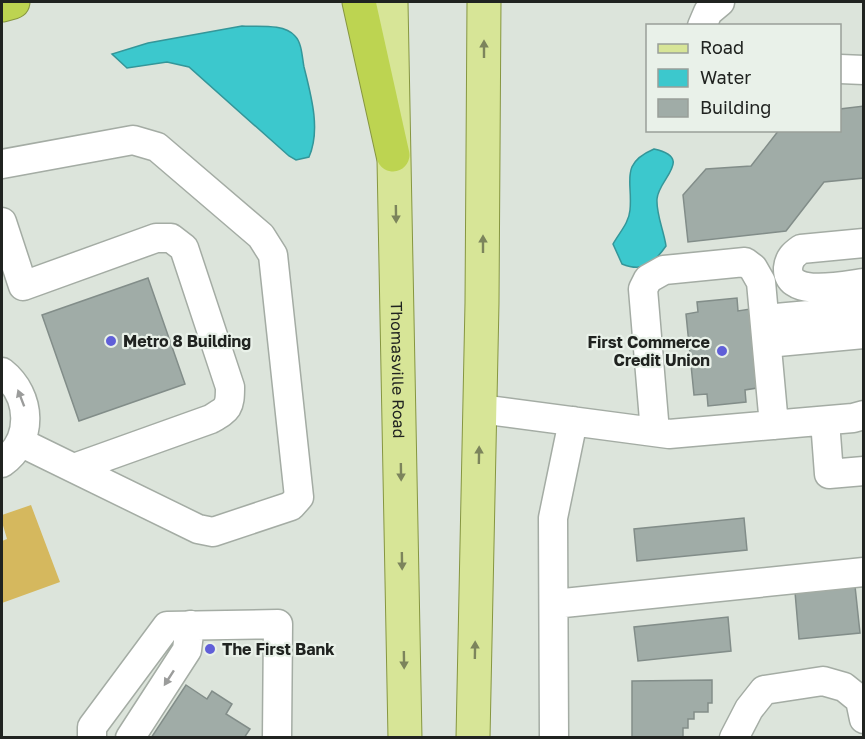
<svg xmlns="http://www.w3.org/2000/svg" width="865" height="739" viewBox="0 0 865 739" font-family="'Golos Text',sans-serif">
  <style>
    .green { fill: #d5b85e }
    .water { fill: #3cc8cd; stroke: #349699; stroke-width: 1.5 }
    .building { fill: #a0aca7; stroke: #828d89; stroke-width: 1.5 }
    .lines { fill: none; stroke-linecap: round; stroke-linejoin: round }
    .minor-casing { stroke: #a4aca4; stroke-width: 31 }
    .major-casing { stroke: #869640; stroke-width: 35 }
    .highway-casing { stroke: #869640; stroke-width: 35 }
    .minor { stroke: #fff; stroke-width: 28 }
    .major { stroke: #d7e597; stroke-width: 33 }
    .highway { stroke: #bdd451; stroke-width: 33 }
    .oneway { fill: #7c845c }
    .oneway2 { fill: #9b9c9b }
    .poi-dot { fill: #605fd8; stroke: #e9f1e9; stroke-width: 2 }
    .labels { text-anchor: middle; stroke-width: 4.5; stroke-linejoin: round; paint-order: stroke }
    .poi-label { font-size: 16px; font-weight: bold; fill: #202320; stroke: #e9f1e9; text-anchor: start }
    .street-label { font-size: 16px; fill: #202320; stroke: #e9f1e9 }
  </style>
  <rect width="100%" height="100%" fill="#dce4db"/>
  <path class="green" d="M31,505L60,582L2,603V541L7,539L2,522V515Z"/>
  <path class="water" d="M242,26C257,27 284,23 295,36C302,43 302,57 304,67C311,95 321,130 309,157L296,160L289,156L189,67L167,62L127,68L112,54L148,43Z
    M654,149C695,158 658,179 657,199C656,214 664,231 666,246C654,263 644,273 622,264L613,244C619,233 629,223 630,210C633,181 619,164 654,149Z"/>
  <path class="building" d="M864,106V178L824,182L786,231L688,242L683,195L706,169L751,166L779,130H840V109Z
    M148,278L185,384L79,421L42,315Z
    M737,298L738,311L750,309L757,388L745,390L746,402L708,406L707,394L694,395L686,314L698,312L697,302Z
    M744,518L747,550L637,561L634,529Z
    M855,586L860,633L799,639L795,592Z
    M728,617L731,651L638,661L634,627Z
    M712,680V703H708V712H694V719H688V728H683V738H632V681Z
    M186,685L207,699L212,691L232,704L226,714L250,729L244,738H151Z"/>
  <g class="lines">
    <defs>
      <path id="minor" d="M702,26L708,12L720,2
        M840,69L864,70
        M2,164L133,140L157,147L261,236L273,255L299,497L291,506L213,532L198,529L20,442
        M2,222L23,286L156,238H171L184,248L230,387C230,408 228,409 211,419L74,468
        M864,243L801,249C794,254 789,258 788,268C787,299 846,285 864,283
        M765,319L864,310
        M767,343L864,334
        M2,372C32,396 34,440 2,463
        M480,409L669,434L853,418L864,415
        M825,421L829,474L864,471
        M655,432L643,289L648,279L664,270L745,262L753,268L761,282L774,425
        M554,604L864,572
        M92,738V727L167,626L278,624L277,738
        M130,738L187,650L190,625
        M554,738L553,518L573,421
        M734,738L749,709L764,690L823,681L844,687L860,700L864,719"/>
      <g id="major">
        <path id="s1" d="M391,2L405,738"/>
        <path d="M473,738L482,303L484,2"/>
      </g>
      <path id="highway" d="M359,2L393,155
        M2,5L13,2"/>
    </defs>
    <use href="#minor" class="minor-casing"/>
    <use href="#major" class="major-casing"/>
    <use href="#highway" class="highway-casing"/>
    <use href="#minor" class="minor"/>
    <use href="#major" class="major"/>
    <use href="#highway" class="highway"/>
  </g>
  <defs><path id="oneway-solid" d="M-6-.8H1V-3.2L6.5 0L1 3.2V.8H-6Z" transform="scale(1.5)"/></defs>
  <g class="oneway">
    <use href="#oneway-solid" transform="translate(484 49) rotate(-90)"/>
    <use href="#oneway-solid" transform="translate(396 214) rotate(89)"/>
    <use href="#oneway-solid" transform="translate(483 244) rotate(-90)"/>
    <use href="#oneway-solid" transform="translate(479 455) rotate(-89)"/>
    <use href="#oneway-solid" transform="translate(401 472) rotate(89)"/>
    <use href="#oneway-solid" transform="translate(402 561) rotate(89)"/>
    <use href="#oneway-solid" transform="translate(475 650) rotate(-89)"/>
    <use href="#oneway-solid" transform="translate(404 660) rotate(89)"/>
  </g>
  <g class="oneway2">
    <use href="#oneway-solid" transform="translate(21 398) rotate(-111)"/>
    <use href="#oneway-solid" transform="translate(169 678) rotate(123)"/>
  </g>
  <g class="poi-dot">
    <circle cx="111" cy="341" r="6"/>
    <circle cx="722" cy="351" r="6"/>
    <circle cx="210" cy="649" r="6"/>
  </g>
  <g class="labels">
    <g class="poi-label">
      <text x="123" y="347">Metro 8 Building</text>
      <text x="710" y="348" text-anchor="end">First Commerce<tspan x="710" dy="18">Credit Union</tspan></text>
      <text x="222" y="655">The First Bank</text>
    </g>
    <g class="street-label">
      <text dy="6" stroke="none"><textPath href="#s1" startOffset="368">Thomasville Road</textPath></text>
    </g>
  </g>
  <rect width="865" height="739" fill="none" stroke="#202320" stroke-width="6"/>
  <rect x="646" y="24" width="195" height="108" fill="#e9f1e9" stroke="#999f99" stroke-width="1.5"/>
  <rect x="658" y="44" width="30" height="9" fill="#d7e597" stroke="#999f99" stroke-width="1.5"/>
  <text x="700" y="54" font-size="18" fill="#202320">Road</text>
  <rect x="658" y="69" width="30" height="18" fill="#3cc8cd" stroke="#999f99" stroke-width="1.5"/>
  <text x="700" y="84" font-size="18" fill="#202320">Water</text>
  <rect x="658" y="99" width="30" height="18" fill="#a0aca7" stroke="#999f99" stroke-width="1.5"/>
  <text x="700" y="114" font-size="18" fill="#202320">Building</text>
</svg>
